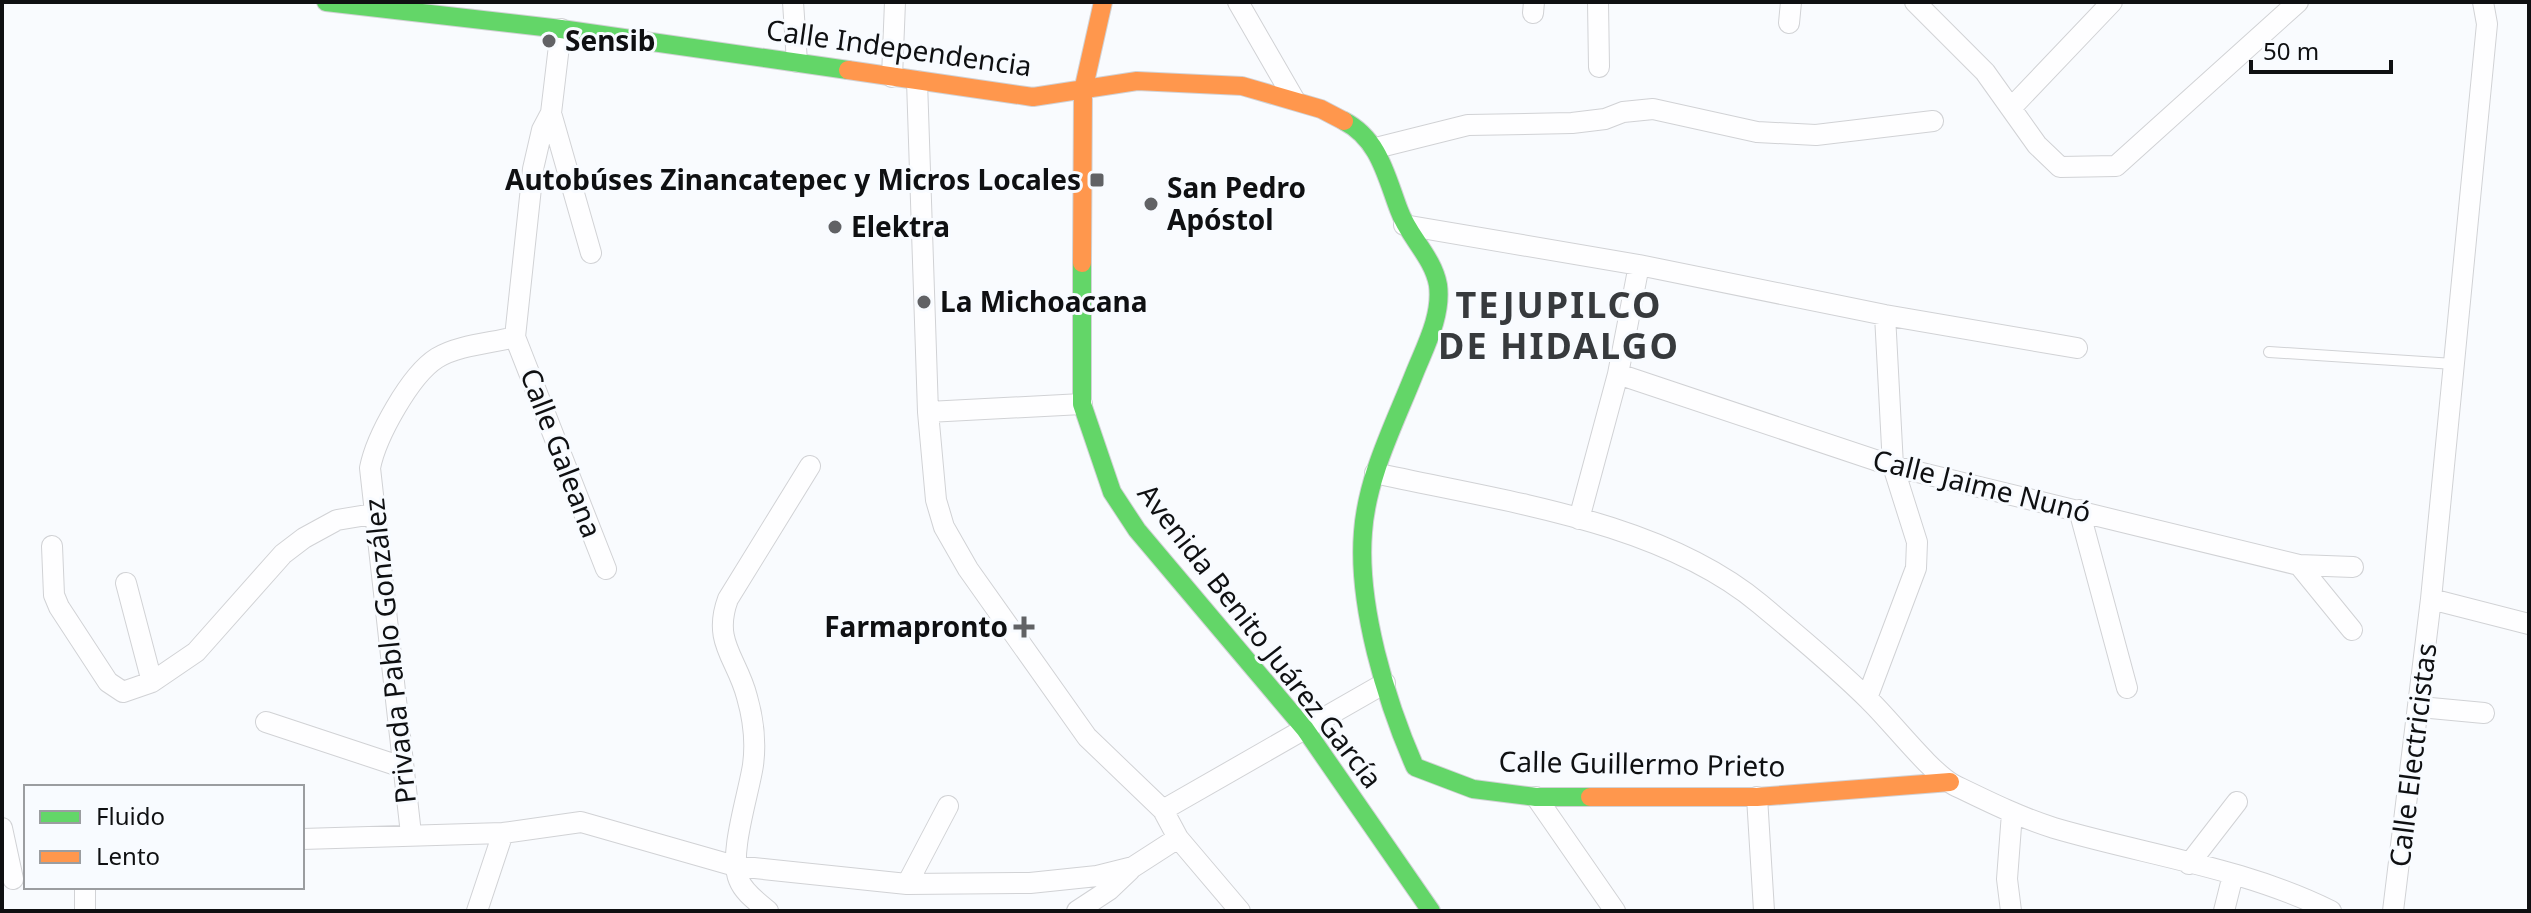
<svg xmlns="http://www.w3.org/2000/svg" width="2531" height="913" viewBox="0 0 2531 913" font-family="'Noto Sans',sans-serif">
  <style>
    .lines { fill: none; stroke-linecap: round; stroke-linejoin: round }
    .lane-casing { stroke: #d1d2d5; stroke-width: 12 }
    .street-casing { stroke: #d1d2d5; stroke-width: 22 }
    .fast-casing { stroke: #d1d2d5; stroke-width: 20 }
    .slow-casing { stroke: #d1d2d5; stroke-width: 20 }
    .lane { stroke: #fefeff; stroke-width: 10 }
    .street { stroke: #fefeff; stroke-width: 20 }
    .fast { stroke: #63d668; stroke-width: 18 }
    .slow { stroke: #ff974d; stroke-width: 18 }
    .poi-dot { fill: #616265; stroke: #f8fbff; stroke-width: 3 }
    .labels { text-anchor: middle; stroke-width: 6; stroke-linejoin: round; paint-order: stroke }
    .poi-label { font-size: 28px; font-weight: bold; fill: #0f1012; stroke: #f8fbff; text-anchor: start }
    .street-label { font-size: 28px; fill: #0f1012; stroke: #f8fbff }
    .district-label { font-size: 36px; font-weight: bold; letter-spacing: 2px; fill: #373a3d; stroke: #f8fbff }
  </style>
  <rect width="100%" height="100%" fill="#f9fbfe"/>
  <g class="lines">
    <defs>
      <path id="lane" d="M2269,352L2454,364"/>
      <path id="street" d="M793,2L797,62
        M1238,2L1294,99
        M1598,2L1599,67
        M1915,2L1985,72L2037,145L2060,167L2116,166L2298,2
        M1533,13L1534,2
        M1789,23L1791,2
        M561,29L551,113L542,130L533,169L515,337L606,569
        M892,77L895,2
        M917,81L928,412L936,500L944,527L968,569L1087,737L1163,810L1178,838L1240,911
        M2012,107L2112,2
        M551,113L591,253
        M1376,148L1468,125L1572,123L1605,119L1623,112L1653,109L1757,132L1816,135L1933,121
        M1404,225L1639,265L1885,315L2077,348
        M1618,374L1893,466L2299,565L2353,567
        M928,412L1082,404
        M1375,473C1500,501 1659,520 1760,604C1797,635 1835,666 1869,700C1891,721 1930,772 1954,785C1987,801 2019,817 2054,828C2146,855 2245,868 2331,911
        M2079,510L2127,688
        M1579,519L1618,374L1639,265
        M52,546L54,595L59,607L108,682L123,692L152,682L196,652L283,554L304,538L337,520L373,514
        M2299,565L2352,630
        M126,583L152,682
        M2431,599L2529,624
        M1867,698L1916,568L1917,542L1893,466L1885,315
        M2420,707L2484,713
        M266,722L402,767
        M1536,797L1615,911
        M1757,797L1764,911
        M1163,810L1385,683
        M2,828L13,879
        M411,834L370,468C376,437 410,375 437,358C458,345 492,343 515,337
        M302,839L503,833L581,822L735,866L907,884L1030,883L1097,876L1133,867L1178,838
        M2189,864L2237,802
        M907,884L948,806
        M85,911V887
        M477,911L503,833
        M768,911C758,902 744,893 739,880C728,855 749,793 753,765C756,743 753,718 747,697C737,658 712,642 728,599L810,466
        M1077,911L1109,890L1130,870
        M2011,911L2007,879L2012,813
        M2224,911L2233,875
        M2393,911L2431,599L2487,24L2483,2"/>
      <path id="fast" d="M326,2L561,29L848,70
        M1344,121C1379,139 1386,176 1399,210C1408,236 1433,257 1438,285C1442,315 1426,345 1415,372C1395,423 1367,476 1363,532C1357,605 1386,701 1415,767L1473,789L1536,797H1590
        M1082,263V404L1112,492L1137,530L1305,729L1431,911"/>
      <path id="slow" d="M848,70L1033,97L1137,81L1242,86L1321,109L1344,121
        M1082,263L1083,91L1103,2
        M1590,797H1757L1950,782"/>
    </defs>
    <use href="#lane" class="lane-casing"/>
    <use href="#street" class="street-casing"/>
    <use href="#fast" class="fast-casing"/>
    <use href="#slow" class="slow-casing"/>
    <use href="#lane" class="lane"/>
    <use href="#street" class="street"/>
    <use href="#fast" class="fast"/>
    <use href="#slow" class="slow"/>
  </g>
  <g class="poi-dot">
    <circle cx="549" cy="41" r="8"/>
    <rect x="1089" y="172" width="16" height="16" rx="4"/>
    <circle cx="1151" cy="204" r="8"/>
    <circle cx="835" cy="227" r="8"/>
    <circle cx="924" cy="302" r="8"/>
    <path d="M1020 615h8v8h8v8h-8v8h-8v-8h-8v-8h8z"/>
  </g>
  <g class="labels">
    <g class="poi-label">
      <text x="565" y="51">Sensib</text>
      <text x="1081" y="190" text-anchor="end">Autobúses Zinancatepec y Micros Locales</text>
      <text x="1167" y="198">San Pedro<tspan x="1167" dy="32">Apóstol</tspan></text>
      <text x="851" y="237">Elektra</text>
      <text x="940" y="312">La Michoacana</text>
      <text x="1008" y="637" text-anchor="end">Farmapronto</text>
    </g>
    <g class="street-label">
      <text transform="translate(899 48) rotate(8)" y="10">Calle Independencia</text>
      <text transform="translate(561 453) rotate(69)" y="10">Calle Galeana</text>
      <text transform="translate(1982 486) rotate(14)" y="10">Calle Jaime Nunó</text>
      <text transform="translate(1260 636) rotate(52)" y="10">Avenida Benito Juárez García</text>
      <text transform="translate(390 651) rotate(-96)" y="10">Privada Pablo González</text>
      <text transform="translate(2413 755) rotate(-83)" y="10">Calle Electricistas</text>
      <text transform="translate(1642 764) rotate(1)" y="10">Calle Guillermo Prieto</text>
    </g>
    <g class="district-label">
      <text x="1559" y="318">TEJUPILCO<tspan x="1559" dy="41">DE HIDALGO</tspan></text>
    </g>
  </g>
  <rect width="2531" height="913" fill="none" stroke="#0f1012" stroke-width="8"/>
  <rect x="24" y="785" width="280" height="104" fill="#f8fbff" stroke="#9b9da0" stroke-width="2"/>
  <rect x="40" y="811" width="40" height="12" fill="#63d668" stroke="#9b9da0" stroke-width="2"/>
  <text x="96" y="825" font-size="24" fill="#0f1012">Fluido</text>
  <rect x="40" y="851" width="40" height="12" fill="#ff974d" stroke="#9b9da0" stroke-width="2"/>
  <text x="96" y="865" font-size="24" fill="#0f1012">Lento</text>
  <path d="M2251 60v12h140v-12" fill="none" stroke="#0f1012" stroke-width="4"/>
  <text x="2263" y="60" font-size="24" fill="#0f1012" stroke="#f8fbff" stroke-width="6" paint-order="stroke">50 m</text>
</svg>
